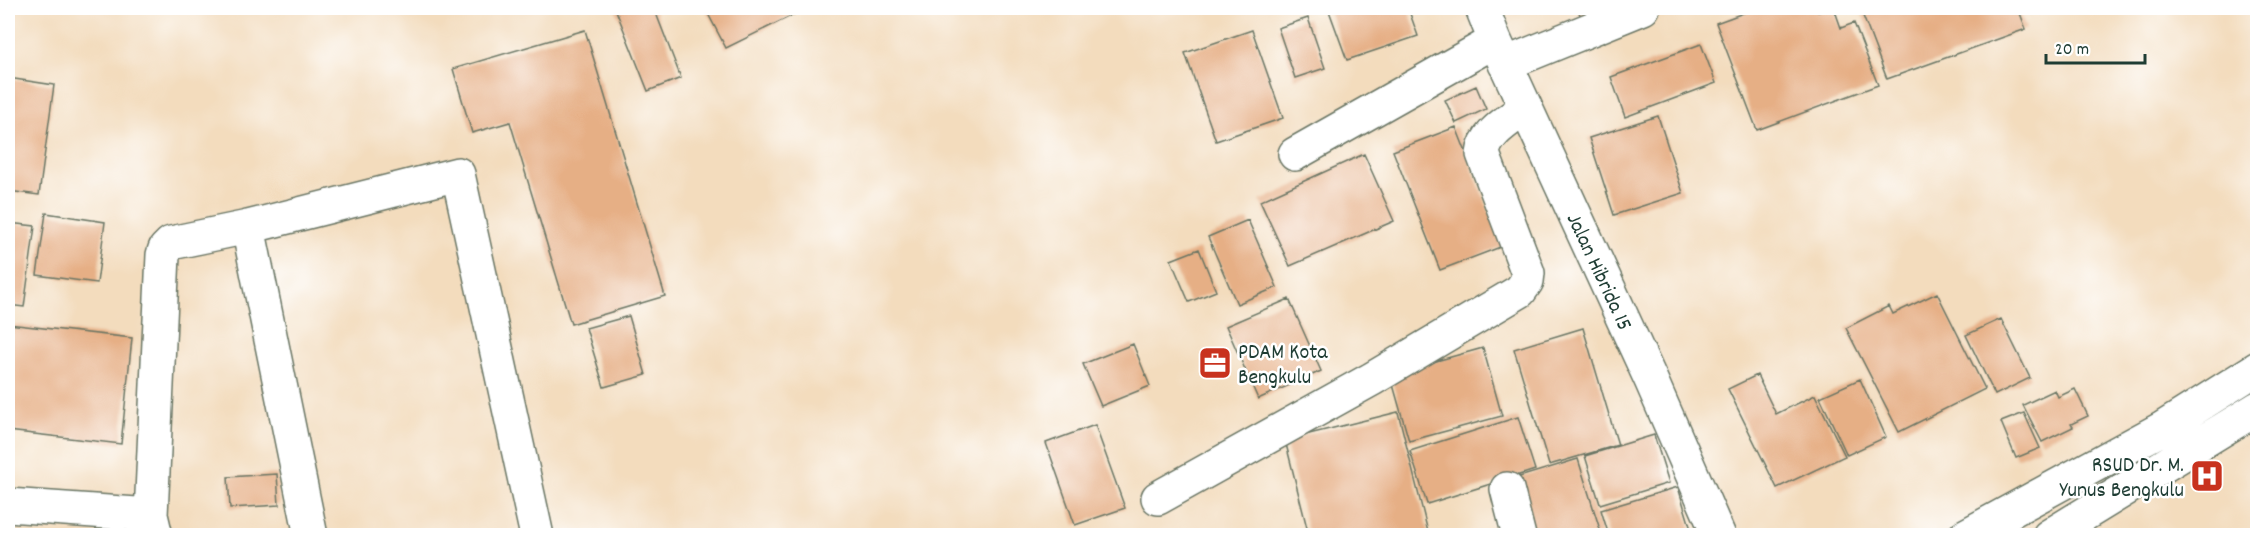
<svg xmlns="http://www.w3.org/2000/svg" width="2265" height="543" viewBox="0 0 2265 543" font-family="Dekko,sans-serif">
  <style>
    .building { fill: #e6af85 }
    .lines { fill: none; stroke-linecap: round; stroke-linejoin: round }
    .minor-casing { stroke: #697564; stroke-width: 36 }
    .minor { stroke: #fff; stroke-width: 33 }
    .labels { text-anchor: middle; stroke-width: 5; stroke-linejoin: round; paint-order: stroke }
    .street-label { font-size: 22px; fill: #1f3d34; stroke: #fff }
    .poi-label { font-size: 22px; fill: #1f3d34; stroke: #fff; text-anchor: start }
  </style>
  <rect width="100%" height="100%" fill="#fff"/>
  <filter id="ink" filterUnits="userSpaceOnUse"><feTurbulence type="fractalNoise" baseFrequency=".0167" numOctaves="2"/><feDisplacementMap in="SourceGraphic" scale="12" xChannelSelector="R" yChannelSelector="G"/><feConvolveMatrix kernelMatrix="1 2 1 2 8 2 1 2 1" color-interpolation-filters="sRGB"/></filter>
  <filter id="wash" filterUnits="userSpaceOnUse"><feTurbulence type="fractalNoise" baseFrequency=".008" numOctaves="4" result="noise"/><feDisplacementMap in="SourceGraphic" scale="24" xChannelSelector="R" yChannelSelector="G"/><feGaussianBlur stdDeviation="1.35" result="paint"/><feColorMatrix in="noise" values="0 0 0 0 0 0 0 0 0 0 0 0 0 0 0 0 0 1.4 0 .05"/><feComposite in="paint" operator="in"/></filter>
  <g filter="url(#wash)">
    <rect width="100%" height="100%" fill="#f3dcbd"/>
    <g id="blocks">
      <path class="building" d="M615,8H654L681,78L648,91Z
        M705,8H807L726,48Z
        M1328,8H1408L1418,36L1347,60Z
        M1577,8H1627L1585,25Z
        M1757,8H1817L1818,12L1834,8L1841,28L1854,23L1878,85L1757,130L1716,23Z
        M1860,8H2018L2026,29L1887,79Z
        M1308,18L1325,68L1295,78L1278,28Z
        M585,30L665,296L571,324L510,122L472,133L453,69Z
        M1252,30L1283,118L1216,141L1185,53Z
        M1701,44L1716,83L1625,117L1611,77Z
        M8,78L54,85L39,195L8,191Z
        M1476,86L1486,109L1456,123L1445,100Z
        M1658,116L1683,193L1614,215L1589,138Z
        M1456,127L1503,246L1440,270L1393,151Z
        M1364,154L1394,221L1290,266L1260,201Z
        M46,213L105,222L97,283L37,275Z
        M1248,220L1277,287L1237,304L1208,237Z
        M8,223L35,226L24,307L8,305Z
        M1199,249L1216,291L1189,302L1171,260Z
        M1937,293L1985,389L1899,432L1846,328L1889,306L1893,314Z
        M1289,299L1321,371L1258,399L1226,326Z
        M629,316L646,375L604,387L586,328Z
        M2001,319L2030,378L1995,395L1966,335Z
        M8,324L132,338L121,444L8,431Z
        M1583,328L1618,445L1549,465L1514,349Z
        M1133,344L1150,386L1101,406L1083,364Z
        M1483,348L1502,416L1409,441L1390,374Z
        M1757,375L1776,414L1815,395L1845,456L1777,488L1728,389Z
        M1860,379L1886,437L1847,455L1820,397Z
        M2075,389L2088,416L2071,424L2073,427L2042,442L2023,405L2055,390L2058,397Z
        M1398,412L1429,536H1309L1285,440Z
        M2024,413L2040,448L2016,458L2001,422Z
        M1518,417L1535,470L1427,504L1410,451Z
        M1095,425L1125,508L1075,525L1046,443Z
        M2258,426V443L2250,431Z
        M1654,435L1669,483L1600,504L1585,456Z
        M1578,459L1602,536H1534L1516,478Z
        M277,474L279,505L230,508L228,477Z
        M1678,487L1693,536H1609L1601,510Z"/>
    </g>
  </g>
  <g filter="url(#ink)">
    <use href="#blocks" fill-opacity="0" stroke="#697564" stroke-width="1.5"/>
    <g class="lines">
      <defs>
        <path id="minor" d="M1482,8L1495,41L1651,380L1719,536
          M1505,64L1643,8
          M1295,154L1495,41
          M248,227L311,536
          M1507,489L1519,536
          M1158,498L1372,379L1520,291L1527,281L1528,273L1483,154C1485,133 1510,120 1525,108
          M8,505L151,515
          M156,536L151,515L163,255L165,249L171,243L248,227L458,174L537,536
          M1965,536L2163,428L2258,368
          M2049,536L2258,408"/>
      </defs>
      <use href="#minor" class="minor-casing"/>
      <use href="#minor" class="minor"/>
    </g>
  </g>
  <defs>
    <symbol id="office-square" viewBox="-11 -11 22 22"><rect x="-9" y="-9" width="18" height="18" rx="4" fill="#c8321e" stroke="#fff"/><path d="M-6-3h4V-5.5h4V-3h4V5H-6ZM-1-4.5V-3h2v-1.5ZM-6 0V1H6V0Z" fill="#fff"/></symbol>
    <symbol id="hospital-square" viewBox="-11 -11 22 22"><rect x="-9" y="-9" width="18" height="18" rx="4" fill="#c8321e" stroke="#fff"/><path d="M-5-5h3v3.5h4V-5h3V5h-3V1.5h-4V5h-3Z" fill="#fff"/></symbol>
  </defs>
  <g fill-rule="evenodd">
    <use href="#office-square" x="1196" y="344" width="38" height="38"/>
    <use href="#hospital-square" x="2188" y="457" width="38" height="38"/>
  </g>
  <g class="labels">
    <g class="street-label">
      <text transform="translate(1601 271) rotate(65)" y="8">Jalan Hibrida 15</text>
    </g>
    <g class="poi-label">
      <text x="1238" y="358">PDAM Kota<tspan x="1238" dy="25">Bengkulu</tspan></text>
      <text x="2184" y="471" text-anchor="end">RSUD Dr. M.<tspan x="2184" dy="25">Yunus Bengkulu</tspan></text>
    </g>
  </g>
  <rect width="2265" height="543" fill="none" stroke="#fff" stroke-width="30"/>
  <path d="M2046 54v9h99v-9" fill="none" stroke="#1f3d34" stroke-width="3"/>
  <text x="2055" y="54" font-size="18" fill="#1f3d34" stroke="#ffffff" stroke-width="4.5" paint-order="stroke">20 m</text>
</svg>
